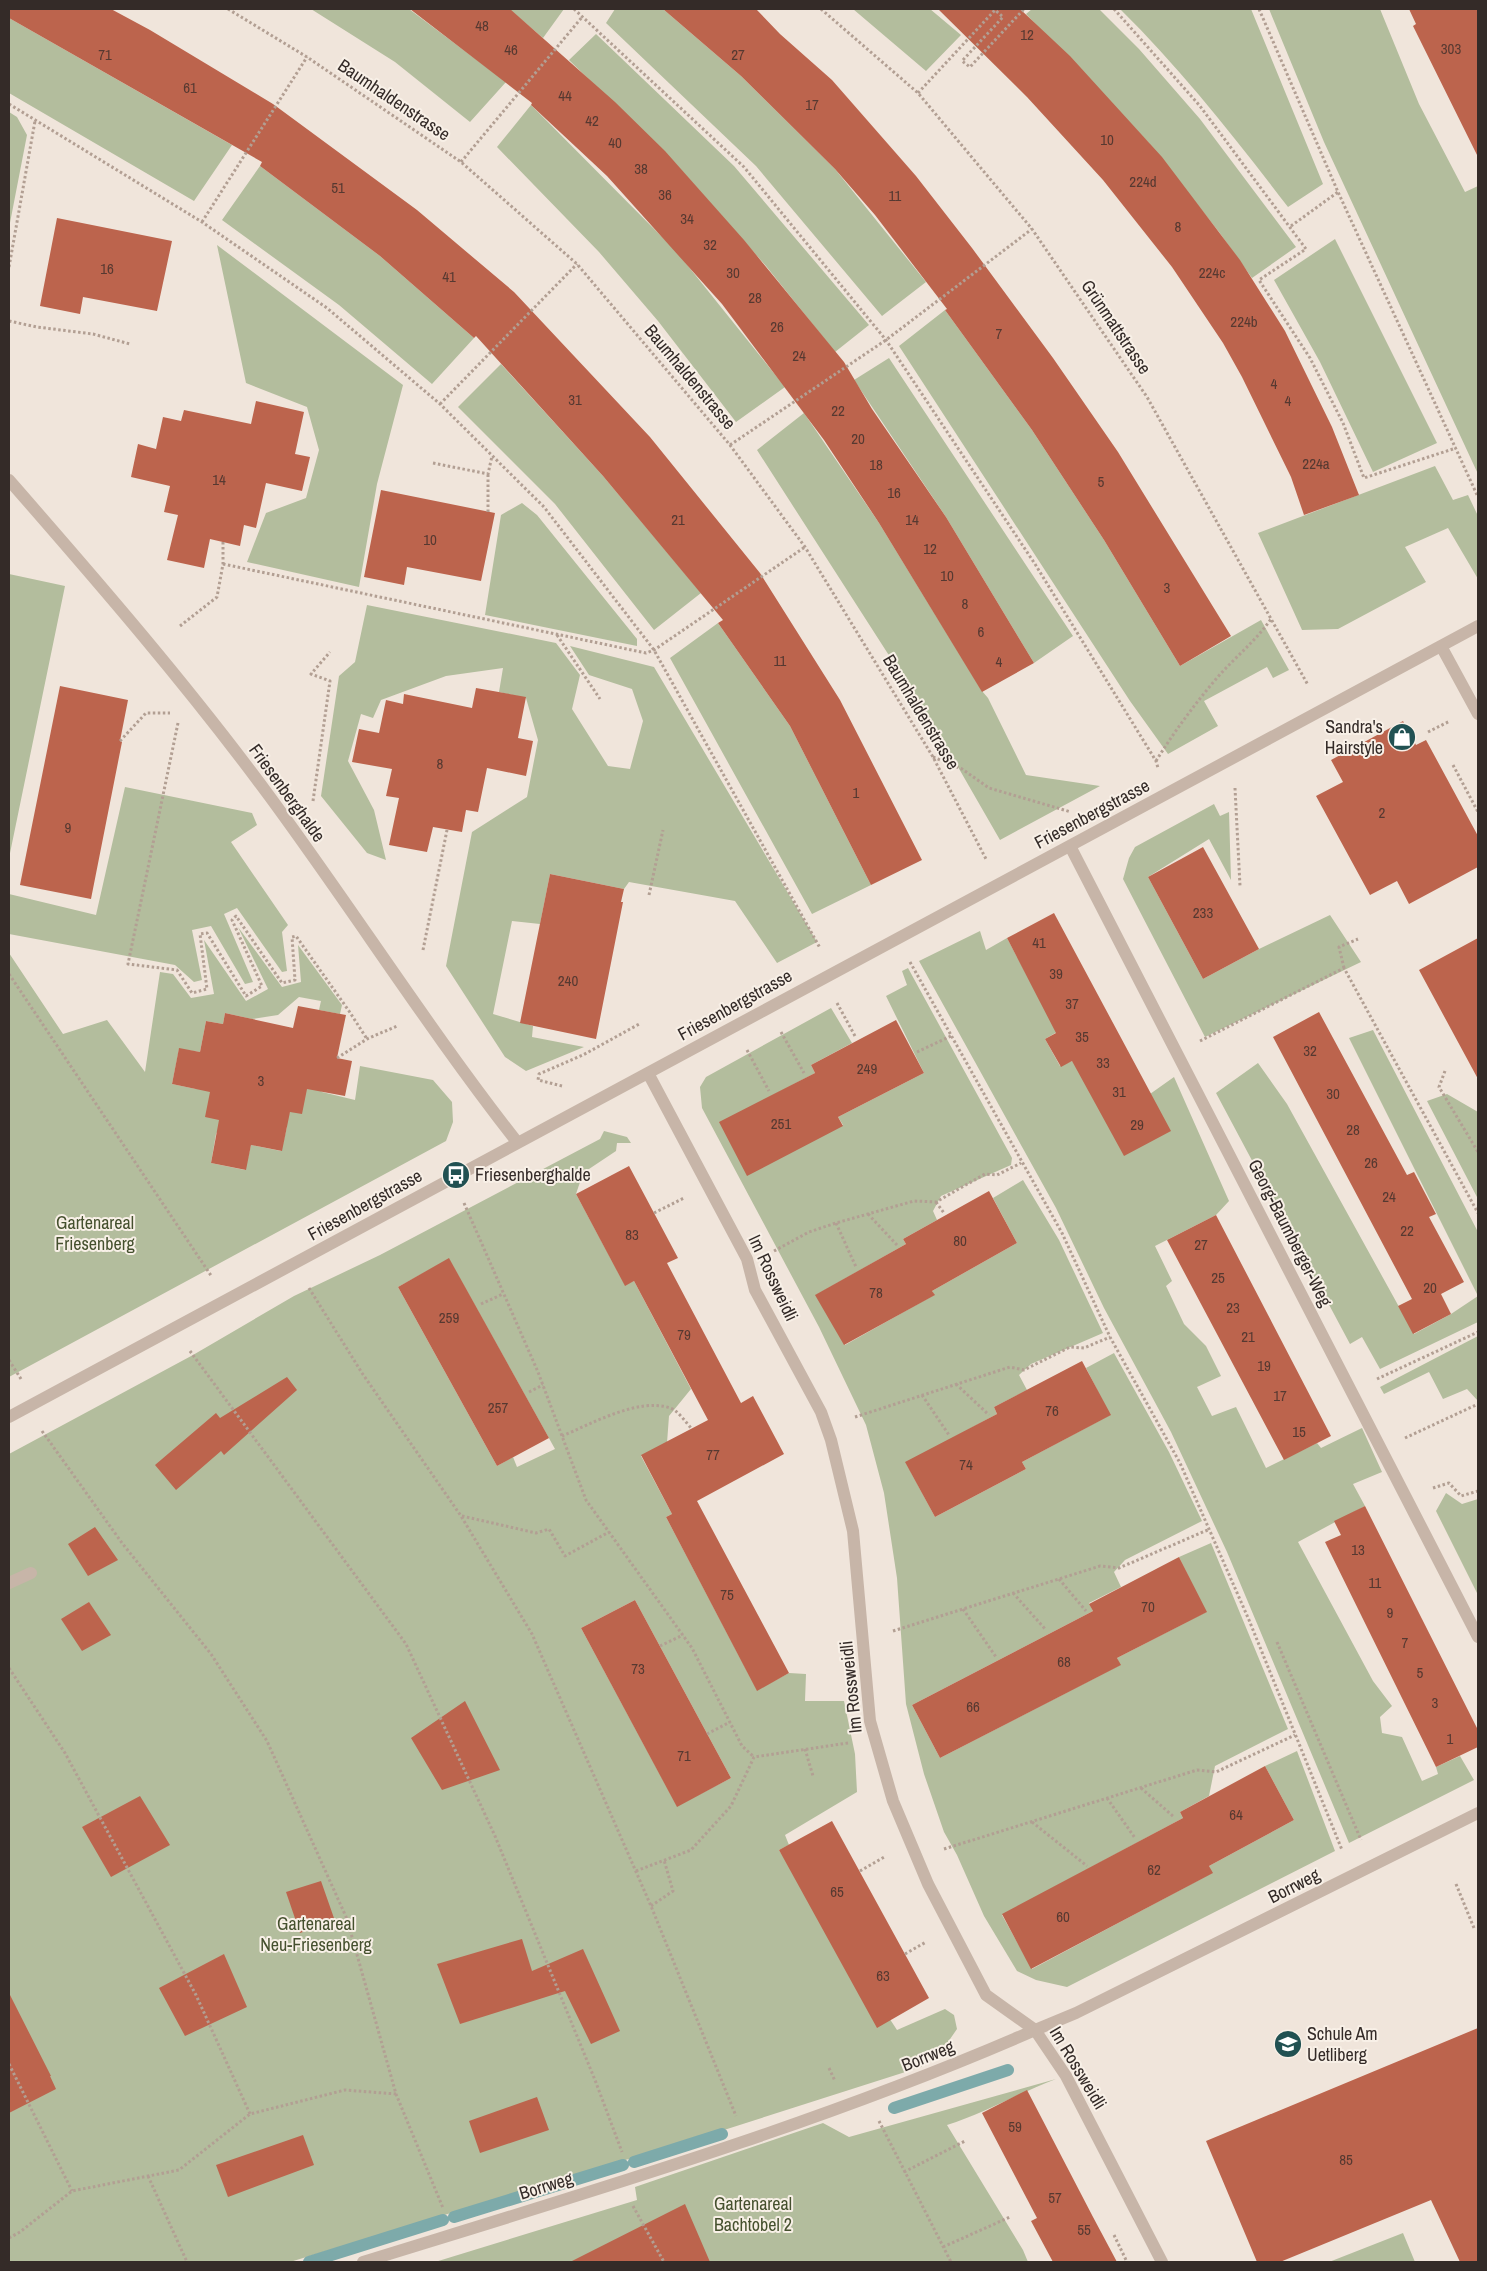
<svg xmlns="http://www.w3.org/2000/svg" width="1487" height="2271" viewBox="0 0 1487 2271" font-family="'Archivo Narrow',sans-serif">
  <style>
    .green { fill: #b3bd9d; fill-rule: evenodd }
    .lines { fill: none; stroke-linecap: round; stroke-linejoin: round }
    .stream { stroke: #7daaaa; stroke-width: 12 }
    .building { fill: #bc644d }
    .path { stroke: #b29f93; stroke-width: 3; stroke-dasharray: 2.5 2.5; stroke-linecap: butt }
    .lane { stroke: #c7b5a8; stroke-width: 12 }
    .street { stroke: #c7b5a8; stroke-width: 12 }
    .labels { text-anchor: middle; stroke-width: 4; stroke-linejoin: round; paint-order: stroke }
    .number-label { font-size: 15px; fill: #563931 }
    .street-label { font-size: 18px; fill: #342b28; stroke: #f8f0e7 }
    .poi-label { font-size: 18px; fill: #342b28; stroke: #f8f0e7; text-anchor: start }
    .park-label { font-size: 18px; fill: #45502e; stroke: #f8f0e7 }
  </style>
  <rect width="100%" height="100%" fill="#f0e5db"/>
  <path class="green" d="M311,9H409L506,82L470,122L395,62Z
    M509,9H564L543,38Z
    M615,9H663L741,76L835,169L926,282L882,316L756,166L606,23Z
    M853,9H930L961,35L926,71Z
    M1032,9H1099L1139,49L1200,119L1296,247L1252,278L1219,232L1148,142L1026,14Z
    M1120,9H1251L1323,184L1288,207C1235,138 1182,70 1120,9Z
    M1269,9H1380L1419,104L1465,192L1478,186V474L1324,142Z
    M9,18L232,145L194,201L9,93Z
    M596,34L734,166L869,325L835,352L766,266L675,163L569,60Z
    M531,105L676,251L785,387L736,422L658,321L599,252L497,147Z
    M9,112L17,117L27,135L9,228Z
    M260,166L380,256L474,338L432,384L339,305L222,220Z
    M1335,239L1437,443L1373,472L1320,362L1274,280Z
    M217,245L403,385L377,484L359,587L247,562L266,513L306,498L319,450L307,407L246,383Z
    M945,310L1032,430L1104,540L1180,666L1261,620L1289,670L1273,678L1267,667L1204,701L1218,726L1168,754L1130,701L899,346Z
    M889,358L1073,636L1034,663L946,517L854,380Z
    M501,364L603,476L701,593L654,630L555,504L458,407Z
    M804,413L879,523L982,691L988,698L1026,775L1100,786L1000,840L935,727L757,450Z
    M1435,466L1453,500L1468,495L1478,516V579L1448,528L1405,547L1426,582L1338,629L1302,630L1258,533Z
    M522,503L537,515L637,639V646L485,615L501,515Z
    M9,574L65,586L9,858Z
    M367,605L556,643L580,675L572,709L608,766L630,769L643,721L632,689L589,675L570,646L654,667L817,942L777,963L735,901L629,882L624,889L550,874L540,924L512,921L493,1014L533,1026L532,1037L584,1047L526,1071L505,1057L446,966L472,832L527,797L538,740L526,698L499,692L503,668L446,676L381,700L373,718L361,714L348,761L374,810L386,860L367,853L321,796L339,676L355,662Z
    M718,623L790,726L871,885L812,914L670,658Z
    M125,787L252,813L257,825L231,842L288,925L282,932L287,971L282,972L237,908L224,914L253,982L245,984L211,926L192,930L202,980L194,982L175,965L9,934V894L96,915Z
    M1214,804L1220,816L1229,812L1231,880L1209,839L1148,877L1203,979L1259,949L1330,915L1361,962L1205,1037L1123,879L1129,858L1135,847Z
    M238,927L282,987L301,982L298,945L342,1005L340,1014L319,1010L321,1001L299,997L278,1015L252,1019L225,1013L223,1024L206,1021L200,1052L179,1049L172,1084L196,1089L200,1074L214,1077L223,1120L216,1134L211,1163L245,1170L251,1145L281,1151L287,1127L283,1126L308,1075L322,1092L355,1100L360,1066L433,1080L452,1102L453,1122L446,1141L9,1377V953L63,1034L107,1020L145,1072L160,972L173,974L191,998L214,994L204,940L246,1001L268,989Z
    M980,931L986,950L1007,938L1057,1032L1045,1039L1060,1066L1072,1061L1150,1094L1174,1077L1229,1201L1216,1215L1155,1246L1172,1281L1166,1286L1184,1324L1206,1346L1221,1376L1197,1387L1212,1416L1236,1407L1266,1468L1317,1443L1321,1448L1362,1428L1382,1472L1353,1484L1365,1506L1298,1542L1373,1681L1392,1706L1380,1717L1382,1733L1402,1737L1422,1781L1438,1774L1436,1767L1460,1756L1474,1780L1349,1843L1227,1552L1171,1432L1104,1308L1056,1208L919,961Z
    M908,968L1012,1158L1011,1165L941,1196L933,1211L937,1220L903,1239L906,1244L816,1295L845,1345L934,1295L932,1291L1017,1243L993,1198L1023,1180L1059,1240L1103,1333L1031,1364L1019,1375L1027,1390L994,1407L997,1414L906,1463L935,1517L1026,1469L1022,1462L1110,1415L1086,1368L1114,1353L1169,1452L1202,1521L1125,1560L1114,1572L1121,1587L1089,1603L1093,1611L912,1705L940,1758L1120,1665L1117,1658L1206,1612L1179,1557L1211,1543L1288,1729L1215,1766L1209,1796L1180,1812L1183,1818L1002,1915L1032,1969L1212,1873L1209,1866L1294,1820L1265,1766L1297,1751L1335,1851L1067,1987L1036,1980L1017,1971L984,1916L957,1855L944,1832L924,1774L906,1704L897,1578L884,1493L866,1425L819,1327L702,1108L700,1087L706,1077L831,1008L852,1043L811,1065L815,1073L720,1123L843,1125L838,1117L924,1073L886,996L907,985L902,971Z
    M1373,1030L1478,1232V1322L1380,1369L1362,1337L1350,1344L1216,1093L1258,1063L1287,1104L1414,1334L1451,1314L1478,1296L1349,1038Z
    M1447,1094L1478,1112V1199L1427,1101Z
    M604,1131L627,1137L631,1143H617L616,1151L583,1173L576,1194L625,1285L634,1281L691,1389L669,1416L667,1443L641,1456L672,1514L666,1517L757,1690L789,1673L806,1674L805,1701H844L855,1754L857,1792L785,1835L789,1845L779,1850L897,2030L945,2009L954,2015L957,2029L939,2055L921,2067L724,2130L290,2262H9V1454L193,1355L294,1296L380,1255L600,1139ZM449,1259L555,1449L517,1467L513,1457L497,1466L398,1287ZM635,1600L731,1778L677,1806L581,1628Z
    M1478,1336V1401L1467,1389L1443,1399L1429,1372L1384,1394L1380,1387Z
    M1446,1493L1462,1504L1478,1499V1595L1436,1511Z
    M1056,2079C1019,2093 985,2113 947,2125L1023,2250L1028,2262H435L637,2200L635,2187L823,2123L849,2137Z
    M1403,2233L1415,2262H1329Z"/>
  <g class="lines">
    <path class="stream" d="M894,2108L1008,2070
      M634,2162L722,2134
      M454,2217L623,2165
      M309,2262L443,2220"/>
  </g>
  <path class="building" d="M9,9H111L150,30L273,104L417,210L514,292L650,437L760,573L840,700L922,860L871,885L790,726L718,623L723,620L603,476L476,336L474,338L380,256L260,166L262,162L9,18Z
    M410,9H510L615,102L665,151L744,240L844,362L872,409L946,517L1034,663L982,692L879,523L824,440L722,304L607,176L531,105L532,103Z
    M663,9H756L780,34L832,80L916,176L972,248L1053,358L1118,452L1231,636L1180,666L1104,540L1032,430L945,310L947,309L875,215L835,169L741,76Z
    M938,9H1020L1070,56L1162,157L1240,260L1285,331L1332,427L1359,495L1304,515L1291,477L1242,377L1223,343L1172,267L1103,180L1027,97Z
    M1409,9H1478V157L1413,26L1416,24Z
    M57,218L172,241L157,311L83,297L80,314L40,306Z
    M256,401L304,412L295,454L310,457L302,491L266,483L256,528L244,525L240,546L210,539L204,568L167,560L178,515L164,512L170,486L131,477L138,444L156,449L163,417L181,421L184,410L251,424Z
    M381,490L495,513L481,581L407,567L404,585L364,577Z
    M60,686L128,700L120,741L122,742L91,899L20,885Z
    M476,688L526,697L518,738L533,741L526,776L487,768L478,812L466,810L462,832L433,827L427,852L389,845L399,798L386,796L392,769L352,762L359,729L379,733L386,700L403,704L404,694L472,708Z
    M1403,721L1416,745L1426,740L1478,836V867L1409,904L1397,881L1370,895L1316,796L1343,782L1331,760Z
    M1203,847L1259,949L1203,979L1148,877Z
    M550,874L624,889L621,902H623L596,1039L520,1023Z
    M1054,913L1171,1131L1124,1156L1072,1061L1061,1067L1045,1039L1056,1033L1007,938Z
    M1478,938V1079L1419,970Z
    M298,1006L346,1015L337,1058L352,1061L345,1096L307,1089L302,1114L290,1112L282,1151L251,1145L246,1170L211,1163L219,1120L205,1117L210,1092L172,1084L179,1048L200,1052L206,1021L223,1024L225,1013L293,1028Z
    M1319,1012L1407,1175L1414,1172L1436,1214L1429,1217L1464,1282L1441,1294L1451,1314L1413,1334L1398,1306L1412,1299L1273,1037Z
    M896,1020L924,1073L838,1117L843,1126L747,1176L719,1122L815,1073L811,1065Z
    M629,1166L678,1258L667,1263L741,1403L753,1396L784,1454L697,1501L789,1673L757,1691L666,1517L672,1514L641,1455L708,1420L634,1281L625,1286L576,1194Z
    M989,1191L1017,1243L932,1291L935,1295L844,1345L815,1295L906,1244L903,1239Z
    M1216,1215L1331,1436L1284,1460L1167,1240Z
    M449,1258L549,1438L497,1466L398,1287Z
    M1082,1361L1111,1415L1022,1462L1026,1469L935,1517L905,1462L997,1414L994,1407Z
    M287,1377L297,1390L224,1455L221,1451L176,1490L155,1465L216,1413L220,1418Z
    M1365,1506L1478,1730V1747L1436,1767L1325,1542L1341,1535L1334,1521Z
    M95,1527L118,1560L88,1576L68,1544Z
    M1179,1557L1207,1612L1117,1658L1121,1665L940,1758L912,1705L1093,1611L1089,1604Z
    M635,1600L731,1778L677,1807L581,1628Z
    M89,1602L111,1635L82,1651L61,1619Z
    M465,1701L500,1770L442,1790L411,1738Z
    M1265,1766L1294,1820L1209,1866L1213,1873L1031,1969L1002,1914L1183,1818L1180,1812Z
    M140,1796L170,1845L111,1877L82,1827Z
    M832,1821L929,1998L877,2028L779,1850Z
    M321,1881L335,1921L300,1933L286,1892Z
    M522,1939L532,1971L583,1949L620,2031L591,2044L565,1991L460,2024L437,1964Z
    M224,1954L247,2007L185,2036L159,1988Z
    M9,1993L51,2076H50L56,2089L9,2113Z
    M1478,2028V2262H1460L1431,2200L1280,2262H1257L1206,2141Z
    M1027,2090L1093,2217L1117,2262H1053L1031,2221L1037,2218L982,2113Z
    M537,2097L549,2130L480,2153L469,2121Z
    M303,2135L314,2165L228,2197L216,2165Z
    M685,2204L710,2262H570Z"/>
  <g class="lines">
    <path class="path" d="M228,9L307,57L461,162L577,264L730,445L805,547L933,757L986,859
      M574,9L744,167L886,340L1035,564L1156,761L1158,768
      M821,9L918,93L1032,229L1147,397L1308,685
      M1114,9L1200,106L1306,249L1259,280L1310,358L1343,423L1364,478L1456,448
      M1259,9L1338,192L1478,497
      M918,93L995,10L1003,17L962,61L970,67L1024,9
      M9,104L202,222L327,308L440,404L544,507L654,650L820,948
      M461,162L583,16
      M202,222L307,57
      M1291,226L1338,192
      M9,267L35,121
      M9,321L37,327L93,334L130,344
      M440,404L577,264
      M730,445L886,340L1032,229
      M433,463L488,474L492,456
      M488,512V474
      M223,564L646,653L654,650L805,547
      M180,626L217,597L223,564V542
      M557,635L600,699
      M178,723L128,964L177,970L192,993L207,989L200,934L207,933L246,996L262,986L232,920L236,916L282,983L295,980L292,937L296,936L349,1011L367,1039
      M1428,732L1450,721
      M120,741L146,713H170
      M933,757L962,769L989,788L1071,812
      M1156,761C1174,732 1194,705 1216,679C1234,658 1255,642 1271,619
      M1453,765L1478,812
      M1235,788L1240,886
      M313,801L330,681L311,674L330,652
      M649,895L663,830
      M423,950L447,830
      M910,962L1062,1233L1110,1337L1180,1463L1249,1620L1342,1850
      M1344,968L1339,947L1358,939
      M9,974L212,1277
      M837,1003L855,1036
      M781,1032L804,1073
      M1200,1041L1344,968L1478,1213
      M747,1050L769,1091
      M917,1052L951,1036
      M337,1058L367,1039L397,1026
      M1445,1071L1439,1087L1478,1152
      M562,1086L538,1080L539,1074L583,1055L641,1023
      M936,1202L944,1213
      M464,1203L538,1372L586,1500L692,1648L742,1746L754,1757
      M654,1213L684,1198
      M868,1214L897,1245
      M836,1223L856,1267
      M774,1251L809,1232L836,1223L914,1201L936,1202L985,1174L997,1175L1021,1163
      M309,1288L362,1373L461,1516L532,1634L651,1906L736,2116
      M481,1304L503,1294
      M190,1351L406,1644L495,1836L595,2080L622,2152
      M9,1360L21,1379
      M1377,1379L1478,1332
      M956,1384L989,1415
      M529,1392L543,1385
      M922,1395L949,1435
      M855,1417L1010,1367L1024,1370L1070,1347L1084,1348L1110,1337
      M42,1431L122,1543L211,1654L267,1741L347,1919L396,2094L443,2208
      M562,1436C591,1424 639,1397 670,1408C678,1410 686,1423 692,1429
      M1405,1438L1478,1404
      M1433,1488L1449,1483L1461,1496L1478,1491
      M462,1516L536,1533L549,1529L565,1556L609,1532
      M1059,1579L1086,1611
      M1013,1593L1046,1630
      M963,1609L996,1657
      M893,1631L1100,1566L1119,1568L1210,1529
      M1277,1642L1361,1840
      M660,1646L683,1635
      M9,1668L65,1753L196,1995L250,2114
      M707,1734L730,1722
      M805,1749L813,1776
      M1141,1788L1174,1817
      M1107,1798L1135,1838
      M1032,1822L1087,1866
      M944,1849L1197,1770L1216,1772L1295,1735
      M636,1871L691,1850L731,1806L754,1757L848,1743
      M860,1871L886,1856
      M1456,1884L1474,1928
      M651,1906L673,1891L664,1860
      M905,1954L926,1942
      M9,2064L72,2191
      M829,2068L835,2081
      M879,2121L951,2262
      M904,2172L965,2141
      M148,2176L187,2262
      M633,2206L664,2262
      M1114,2235L1127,2262
      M9,2238L20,2232L72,2191L179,2170L250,2114L345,2090L396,2094
      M943,2247L1010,2217"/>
    <path class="lane" d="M9,1583L31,1573
      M363,2262C589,2192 818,2125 1035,2030"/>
    <path class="street" d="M9,480C99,583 189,687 270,797C354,911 430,1031 517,1142
      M1441,646L1478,714
      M1070,846L1478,1637
      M648,1073L747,1259L755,1290L821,1412L831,1440L853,1531L870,1721L893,1801L928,1884L986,1995L1035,2030L1066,2076L1162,2262
      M9,1417L1478,626
      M1035,2030L1076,2013L1478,1813"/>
  </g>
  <defs>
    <symbol id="shop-disc" viewBox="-11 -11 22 22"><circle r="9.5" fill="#215152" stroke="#f8f0e7"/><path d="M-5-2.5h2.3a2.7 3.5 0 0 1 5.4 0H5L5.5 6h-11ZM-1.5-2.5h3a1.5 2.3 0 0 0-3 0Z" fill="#fff"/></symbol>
    <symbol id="bus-disc" viewBox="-11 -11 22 22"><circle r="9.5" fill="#215152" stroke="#f8f0e7"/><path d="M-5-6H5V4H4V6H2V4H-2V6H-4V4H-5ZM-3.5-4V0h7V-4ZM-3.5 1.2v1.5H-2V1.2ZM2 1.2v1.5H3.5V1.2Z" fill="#fff"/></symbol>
    <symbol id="school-disc" viewBox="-11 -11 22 22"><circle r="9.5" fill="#215152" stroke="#f8f0e7"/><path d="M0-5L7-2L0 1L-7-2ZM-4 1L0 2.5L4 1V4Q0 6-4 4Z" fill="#fff"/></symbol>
  </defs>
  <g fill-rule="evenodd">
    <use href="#shop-disc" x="1386" y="721" width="32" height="32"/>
    <use href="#bus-disc" x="440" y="1159" width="32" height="32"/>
    <use href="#school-disc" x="1272" y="2028" width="32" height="32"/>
  </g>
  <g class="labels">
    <g class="number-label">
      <text x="482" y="31">48</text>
      <text x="1027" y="40">12</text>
      <text x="1451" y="54">303</text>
      <text x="511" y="55">46</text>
      <text x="105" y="60">71</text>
      <text x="738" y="60">27</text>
      <text x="190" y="93">61</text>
      <text x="565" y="101">44</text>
      <text x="812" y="110">17</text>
      <text x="592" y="126">42</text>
      <text x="1107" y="145">10</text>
      <text x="615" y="148">40</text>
      <text x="641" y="174">38</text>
      <text x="1143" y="187">224d</text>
      <text x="338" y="193">51</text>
      <text x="665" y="200">36</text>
      <text x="895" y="201">11</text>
      <text x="687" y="224">34</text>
      <text x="1178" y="232">8</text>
      <text x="710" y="250">32</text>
      <text x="107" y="274">16</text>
      <text x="733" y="278">30</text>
      <text x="1212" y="278">224c</text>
      <text x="449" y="282">41</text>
      <text x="755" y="303">28</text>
      <text x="1244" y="327">224b</text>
      <text x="777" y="332">26</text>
      <text x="999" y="339">7</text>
      <text x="799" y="361">24</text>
      <text x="1274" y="389">4</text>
      <text x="575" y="405">31</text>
      <text x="1288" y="406">4</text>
      <text x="838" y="416">22</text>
      <text x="858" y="444">20</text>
      <text x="1316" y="469">224a</text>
      <text x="876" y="470">18</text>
      <text x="219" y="485">14</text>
      <text x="1101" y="487">5</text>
      <text x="894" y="498">16</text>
      <text x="678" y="525">21</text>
      <text x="912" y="525">14</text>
      <text x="430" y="545">10</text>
      <text x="930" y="554">12</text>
      <text x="947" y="581">10</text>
      <text x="1167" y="593">3</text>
      <text x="965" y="609">8</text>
      <text x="981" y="637">6</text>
      <text x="780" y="666">11</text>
      <text x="999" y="667">4</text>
      <text x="440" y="769">8</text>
      <text x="856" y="798">1</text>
      <text x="1382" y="818">2</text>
      <text x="68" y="833">9</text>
      <text x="1203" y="918">233</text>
      <text x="1039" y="948">41</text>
      <text x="1056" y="979">39</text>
      <text x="568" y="986">240</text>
      <text x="1072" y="1009">37</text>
      <text x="1082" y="1042">35</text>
      <text x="1310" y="1056">32</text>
      <text x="1103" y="1068">33</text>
      <text x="867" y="1074">249</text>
      <text x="261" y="1086">3</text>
      <text x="1119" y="1097">31</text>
      <text x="1333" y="1099">30</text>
      <text x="781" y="1129">251</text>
      <text x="1137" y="1130">29</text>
      <text x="1353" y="1135">28</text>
      <text x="1371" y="1168">26</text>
      <text x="1389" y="1202">24</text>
      <text x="1407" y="1236">22</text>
      <text x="632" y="1240">83</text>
      <text x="960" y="1246">80</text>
      <text x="1201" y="1250">27</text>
      <text x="1218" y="1283">25</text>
      <text x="1430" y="1293">20</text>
      <text x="876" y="1298">78</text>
      <text x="1233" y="1313">23</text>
      <text x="449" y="1323">259</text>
      <text x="684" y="1340">79</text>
      <text x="1248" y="1342">21</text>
      <text x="1264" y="1371">19</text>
      <text x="1280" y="1401">17</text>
      <text x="498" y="1413">257</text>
      <text x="1052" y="1416">76</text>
      <text x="1299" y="1437">15</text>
      <text x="713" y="1460">77</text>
      <text x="966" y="1470">74</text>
      <text x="1358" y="1555">13</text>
      <text x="1375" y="1588">11</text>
      <text x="727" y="1600">75</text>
      <text x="1148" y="1612">70</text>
      <text x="1390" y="1618">9</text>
      <text x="1405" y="1648">7</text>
      <text x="1064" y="1667">68</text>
      <text x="638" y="1674">73</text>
      <text x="1420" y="1678">5</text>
      <text x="1435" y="1708">3</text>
      <text x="973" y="1712">66</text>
      <text x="1450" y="1744">1</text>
      <text x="684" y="1761">71</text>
      <text x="1236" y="1820">64</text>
      <text x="1154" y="1875">62</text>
      <text x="837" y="1897">65</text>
      <text x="1063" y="1922">60</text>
      <text x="883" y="1981">63</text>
      <text x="1015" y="2132">59</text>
      <text x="1346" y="2165">85</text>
      <text x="1055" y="2203">57</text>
      <text x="1084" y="2235">55</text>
    </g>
    <g class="street-label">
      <text transform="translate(394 100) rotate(34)" y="6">Baumhaldenstrasse</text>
      <text transform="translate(1116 327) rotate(56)" y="6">Grünmattstrasse</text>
      <text transform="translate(690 377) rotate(50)" y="6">Baumhaldenstrasse</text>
      <text transform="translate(921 712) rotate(59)" y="6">Baumhaldenstrasse</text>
      <text transform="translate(287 793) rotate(54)" y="6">Friesenberghalde</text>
      <text transform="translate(1092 814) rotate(-28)" y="6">Friesenbergstrasse</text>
      <text transform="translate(735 1005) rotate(-29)" y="6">Friesenbergstrasse</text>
      <text transform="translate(365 1205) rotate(-29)" y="6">Friesenbergstrasse</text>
      <text transform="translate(1290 1233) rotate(63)" y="6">Georg-Baumberger-Weg</text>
      <text transform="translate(773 1278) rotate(65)" y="6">Im Rossweidli</text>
      <text transform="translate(851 1687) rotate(-96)" y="6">Im Rossweidli</text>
      <text transform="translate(1294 1886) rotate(-27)" y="6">Borrweg</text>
      <text transform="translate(928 2056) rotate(-22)" y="6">Borrweg</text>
      <text transform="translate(1078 2068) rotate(59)" y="6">Im Rossweidli</text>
      <text transform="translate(546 2186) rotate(-17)" y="6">Borrweg</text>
    </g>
    <g class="poi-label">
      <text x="1383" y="733" text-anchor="end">Sandra's<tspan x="1383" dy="21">Hairstyle</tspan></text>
      <text x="475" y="1181">Friesenberghalde</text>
      <text x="1307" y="2040">Schule Am<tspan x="1307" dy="21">Uetliberg</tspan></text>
    </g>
    <g class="park-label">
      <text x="95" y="1229">Gartenareal<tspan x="95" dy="21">Friesenberg</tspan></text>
      <text x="316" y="1930">Gartenareal<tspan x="316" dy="21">Neu-Friesenberg</tspan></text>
      <text x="753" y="2210">Gartenareal<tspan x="753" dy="21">Bachtobel 2</tspan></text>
    </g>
  </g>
  <rect width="1487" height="2271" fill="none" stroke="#342b28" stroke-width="20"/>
</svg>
